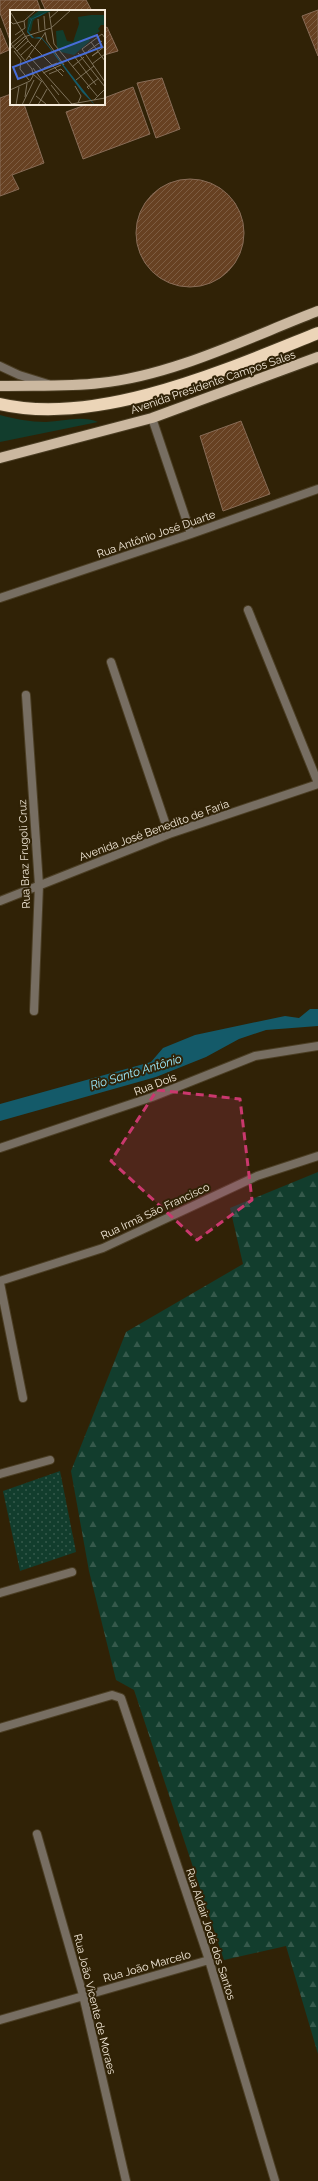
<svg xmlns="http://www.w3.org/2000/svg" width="318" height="2181" viewBox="0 0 318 2181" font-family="Raleway,sans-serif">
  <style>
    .grass { fill: #123d2d }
    .forest { fill: url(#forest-firs) }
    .park { fill: url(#park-dots) }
    .water { fill: #145a69 }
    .building { fill: url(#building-hatch); stroke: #886c57 }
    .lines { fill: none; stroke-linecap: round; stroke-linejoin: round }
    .minor-casing { stroke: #4b3e24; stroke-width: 10 }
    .primary-casing { stroke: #4b3e24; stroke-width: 12 }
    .motorway-casing { stroke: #4b3e24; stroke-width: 14 }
    .minor { stroke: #776e62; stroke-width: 8 }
    .primary { stroke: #cbb8a0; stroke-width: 10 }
    .motorway { stroke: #ecd5b8; stroke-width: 12 }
    .marked { fill: #ca386e; fill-opacity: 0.2; stroke: #ca386e; stroke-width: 3; stroke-dasharray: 8 5; stroke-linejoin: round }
    .labels { text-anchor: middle; stroke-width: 4; stroke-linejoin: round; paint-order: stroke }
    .street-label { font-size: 11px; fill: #f4eada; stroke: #302206 }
    .water-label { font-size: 12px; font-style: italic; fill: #9ae7fa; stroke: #302206 }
    .inset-road { fill: none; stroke: #7e725b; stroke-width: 1 }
    .view { fill: #486dd8; fill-opacity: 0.15; stroke: #486dd8; stroke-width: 2 }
    .inset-edge { fill: none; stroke: #f4eada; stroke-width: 2 }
  </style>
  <defs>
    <pattern id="forest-firs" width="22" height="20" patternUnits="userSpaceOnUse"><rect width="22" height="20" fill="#123d2d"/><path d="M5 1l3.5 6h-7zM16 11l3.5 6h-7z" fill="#35594b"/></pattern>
    <pattern id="park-dots" width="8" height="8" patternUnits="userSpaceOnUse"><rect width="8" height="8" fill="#123d2d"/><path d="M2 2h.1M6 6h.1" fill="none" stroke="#35594b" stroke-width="1.8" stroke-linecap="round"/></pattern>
    <pattern id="building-hatch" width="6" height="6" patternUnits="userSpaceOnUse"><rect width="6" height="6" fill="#674122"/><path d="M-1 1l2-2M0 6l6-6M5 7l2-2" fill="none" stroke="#7d5d42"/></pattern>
  </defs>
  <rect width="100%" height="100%" fill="#302206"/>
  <path class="grass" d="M0,415C15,419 30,422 46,422C63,421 83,415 98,422L0,442Z"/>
  <path class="forest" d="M318,1172V2054L286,1946L224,1960L134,1690L116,1680L89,1571L71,1471L126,1332L243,1264L230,1208Z"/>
  <path class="park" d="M60,1471L76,1552L20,1571L3,1491Z"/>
  <path class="water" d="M310,1009H318V1026L266,1030L239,1039L206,1057L156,1077L0,1121V1104L151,1062L163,1048L195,1035L285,1016L299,1018Z"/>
  <path class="building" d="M0,0H37L41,11H11V43L0,13Z
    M41,0H86L92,11H46Z
    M318,10V56L302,16Z
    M107,27L118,51L104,55V29Z
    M0,28L9,50L0,54Z
    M162,78L180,129L156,138L137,83Z
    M133,87L150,134L83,159L66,112L88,104H104V98Z
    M11,94V104H24L44,163L12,175L19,189L0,196V98Z
    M136 233a54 54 0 1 1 108 0a54 54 0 1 1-108 0Z
    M241,421L270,494L223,511L200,436Z"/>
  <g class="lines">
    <defs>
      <path id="minor" d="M0,366L19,375L48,384
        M152,418L191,534
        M0,598L191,534L318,489
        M248,610L318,783
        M111,662L169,834
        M26,695L39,885L34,1011
        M0,901L169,834L318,784
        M0,1148L152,1097L255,1056L318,1046
        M0,1281L103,1248L257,1176L318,1156
        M0,1283L23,1398
        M0,1474L50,1460
        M0,1593L72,1572
        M0,1728L112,1695L121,1698L209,1960L275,2181
        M37,1834L83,1995L126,2181
        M0,2020L209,1960"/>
      <path id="primary" d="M0,386C33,385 67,387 100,383C172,376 250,337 318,311
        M0,458L152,418L318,357"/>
      <path id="motorway" d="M0,404C98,427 228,369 318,333"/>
    </defs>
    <use href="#minor" class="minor-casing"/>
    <use href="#primary" class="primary-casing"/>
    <use href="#motorway" class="motorway-casing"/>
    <use href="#minor" class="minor"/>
    <use href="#primary" class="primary"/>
    <use href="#motorway" class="motorway"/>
  </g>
  <path class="marked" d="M157,1090L240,1099L252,1200L197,1240L111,1161Z"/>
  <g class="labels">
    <g class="street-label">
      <text transform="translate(213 382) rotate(-19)" y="4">Avenida Presidente Campos Sales</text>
      <text transform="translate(156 534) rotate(-19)" y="4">Rua Antônio José Duarte</text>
      <text transform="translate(154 830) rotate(-20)" y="4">Avenida José Benedito de Faria</text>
      <text transform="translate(24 854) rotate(-92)" y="4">Rua Braz Frugoli Cruz</text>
      <text transform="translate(155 1084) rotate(-21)" y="4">Rua Dois</text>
      <text transform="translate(155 1211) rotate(-25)" y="4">Rua Irmã São Francisco</text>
      <text transform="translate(211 1934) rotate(72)" y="4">Rua Aldair Jodé dos Santos</text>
      <text transform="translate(147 1966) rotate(-16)" y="4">Rua João Marcelo</text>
      <text transform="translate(95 2004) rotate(76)" y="4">Rua João Vicente de Moraes</text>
    </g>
    <g class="water-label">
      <text transform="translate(136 1072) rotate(-17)" y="4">Rio Santo Antônio</text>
    </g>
  </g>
  <g transform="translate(10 10)">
    <rect width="95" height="95" fill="#302206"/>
    <path d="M30,0H43L26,8L23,11L21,21L17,22L18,9ZM81,5H95V15H91L88,19L90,21L79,29L80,31L64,45L51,42L47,38L46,21L53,20L57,31L63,32L69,14L68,7Z" fill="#123d2d"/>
    <path d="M42,0L38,1L30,6L22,9L18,21L24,28L29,27L32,28L38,35L85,95L72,82L38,36L32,29L22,28L17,22L21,10L16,4L21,9L38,1Z" fill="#145a69"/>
    <path class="inset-road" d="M39,2L44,34L88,87M1,3L19,32L53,66M34,6L35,19M40,8L49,0M28,9L29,21M0,11L3,14L14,11L26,0M35,22L37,31L54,55M5,25L15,18L14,11M95,28L92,24L72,39L95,72M81,32L95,51M0,33L12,47M1,34L14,23M0,39L14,27L41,18L61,0M5,39L17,27M4,41L11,50L10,59L19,70M7,41L18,31M78,41L92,31M88,42L82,46L95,36M68,43L95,77M11,45L22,35M19,46L62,94M64,46L86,75M16,50L35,23M82,54L95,44M62,57L74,47M23,58L50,95M34,58L47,53M33,63L51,55M23,64L32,72M39,64L51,59L54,62M66,70L84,56M41,75L49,85M65,76L71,86L68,93M79,79L77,77L89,68M0,80L20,71L23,66L22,59L11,46M26,86L36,94M15,87L17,73M84,90L95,79M6,95L9,77M12,95L24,70M19,95L31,72M28,95L37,79M56,95L95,88"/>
    <path class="view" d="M87,25L92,37L8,69L3,57Z"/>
    <rect width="95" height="95" class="inset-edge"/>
  </g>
</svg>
